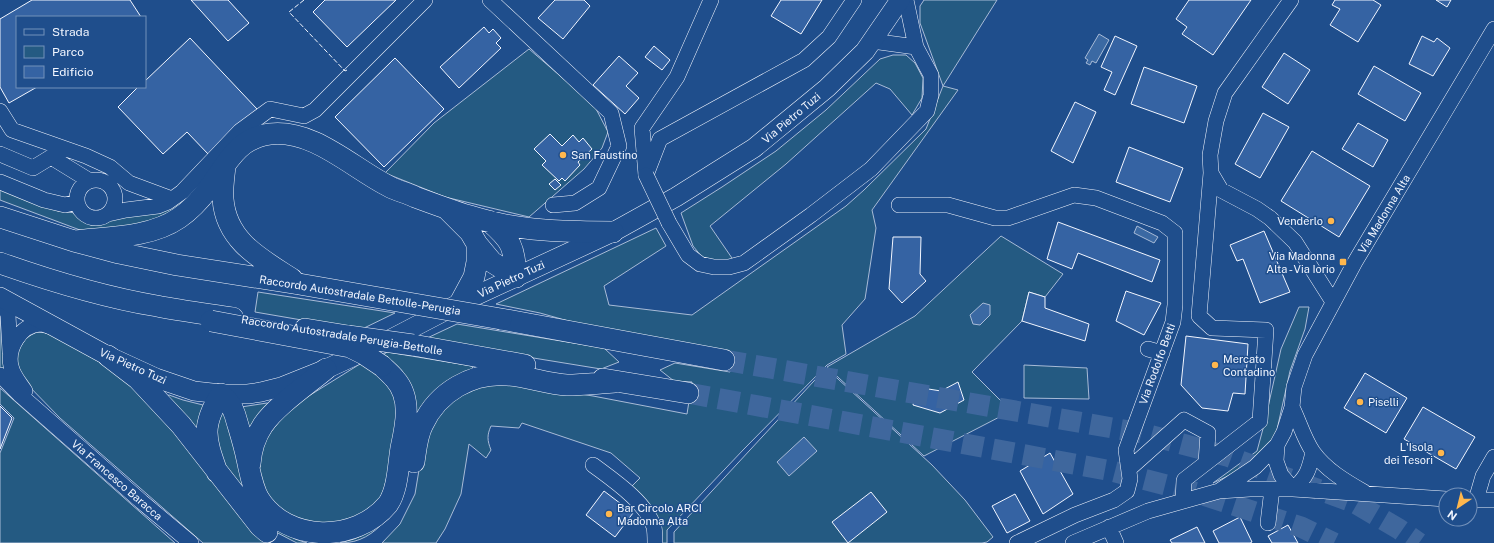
<svg xmlns="http://www.w3.org/2000/svg" width="1494" height="543" viewBox="0 0 1494 543" font-family="'Public Sans',sans-serif">
  <style>
    .green { fill: #245a82; stroke: #a8bbd7 }
    .water { fill: #3b69a3; stroke: #a8bbd7 }
    .building { fill: #3563a3; stroke: #f2f6ff }
    .lines { fill: none; stroke-linecap: round; stroke-linejoin: round }
    .highway-tunnel { stroke: #3f679d; stroke-width: 21; stroke-dasharray: 21 10; stroke-linecap: butt }
    .minor-casing { stroke: #f2f6ff; stroke-width: 16 }
    .major-casing { stroke: #f2f6ff; stroke-width: 20 }
    .highway-casing { stroke: #f2f6ff; stroke-width: 22 }
    .minor { stroke: #1f4e8c; stroke-width: 15 }
    .major { stroke: #1f4e8c; stroke-width: 19 }
    .highway { stroke: #1f4e8c; stroke-width: 21 }
    .minor-bridge-casing { stroke: #f2f6ff; stroke-width: 16; stroke-linecap: butt }
    .highway-bridge-casing { stroke: #f2f6ff; stroke-width: 22; stroke-linecap: butt }
    .minor-bridge { stroke: #1f4e8c; stroke-width: 15 }
    .highway-bridge { stroke: #1f4e8c; stroke-width: 21 }
    .fence { stroke: #f2f6ff; stroke-width: 1; stroke-dasharray: 5 2; stroke-linecap: butt }
    .poi-dot { fill: #ffb74d; stroke: #1f4e8c; stroke-width: 1.5 }
    .labels { text-anchor: middle; stroke-width: 3; stroke-linejoin: round; paint-order: stroke }
    .street-label { font-size: 11px; fill: #f2f6ff; stroke: #1f4e8c }
    .poi-label { font-size: 11px; fill: #f2f6ff; stroke: #1f4e8c; text-anchor: start }
  </style>
  <rect width="100%" height="100%" fill="#1f4e8c"/>
  <path class="green" d="M924,0H997L943,86L958,90L872,210L876,228L865,299L842,325L846,354L827,365L744,449L667,530V543H660L631,487L640,478L611,453L522,423L519,428L491,426C487,435 487,440 491,450L486,458L469,444L461,494L445,529L436,543H382L400,524L415,494L421,458L434,420L467,387L513,383L593,396L687,414L692,382L674,381L660,370L675,363L730,372L734,354L572,322L540,313L496,304L656,228L666,246L604,286L609,305L692,315L846,206L864,190L926,129L943,86L920,23V6Z
    M529,49L594,105L608,132L602,148L584,169L529,217L445,197L385,173L434,123Z
    M893,55H906L915,63L923,78L922,98L912,115L890,89L876,83L786,164L710,226L734,261L717,263L702,257L693,246L681,213L722,187L776,151L826,110L880,59Z
    M0,188L58,211L76,213L91,225L135,214L161,213L183,197L191,201L167,219L100,233L80,230L0,200Z
    M1001,236L1063,274L1045,297L1029,292L1022,321L972,372L1011,411L924,456L827,367L915,316Z
    M258,292L395,313L360,330L255,312Z
    M1299,307H1309L1305,329L1290,371L1276,434L1267,448L1245,468L1213,483L1257,451L1264,425L1281,349Z
    M0,317C3,336 1,356 8,375L0,372Z
    M457,324L604,348L619,362L601,369L423,340Z
    M37,332L48,333L128,378L262,537L271,543H203L60,418L22,379L18,373L16,353L27,337Z
    M387,352L472,366L473,369L448,383L386,520C373,534 360,543 340,543L354,539L363,535L410,432L383,355Z
    M360,364L369,366L391,390L397,404V435L382,497L367,516L318,532L272,508L256,468L258,448L291,407Z
    M1024,365L1087,368L1089,399L1024,398Z
    M826,368L932,465L965,500L993,537L987,542L982,543H674V532Z
    M0,388L175,543H0V453L14,418L0,404Z
    M169,395L183,400L207,406L202,437L166,396Z
    M267,403L269,404L250,434L241,407Z
    M220,410H222L284,533L295,539L307,543H297L293,541L272,530L237,488L215,446Z"/>
  <path class="water" d="M1099,34L1109,40L1096,63L1092,61L1090,65L1086,63L1088,60L1085,58Z
    M1137,226L1158,237L1154,243L1134,233Z
    M983,303L990,305V315L980,325L973,324L970,315Z
    M804,437L817,451L789,476L777,462Z"/>
  <path class="building" d="M32,0H130L141,17H17V87H37L9,103L0,87V19Z
    M191,0H228L249,23L228,41Z
    M325,0H396L347,47L313,12Z
    M555,0H584L590,6L563,39L538,18Z
    M781,0H822L801,34L771,16Z
    M1189,0H1251L1213,55L1182,34L1187,27L1176,19Z
    M1335,0H1373L1381,5L1358,42L1330,25L1340,9L1332,5Z
    M1436,0H1451L1447,7Z
    M484,27L489,33L493,29L501,38L496,43L501,48L459,88L440,67Z
    M1115,36L1137,46L1115,95L1104,90L1112,72L1101,67Z
    M1422,36L1434,42L1437,38L1450,48L1433,76L1409,64Z
    M190,38L257,109L209,155L187,132L163,154L118,107L138,87H145V81Z
    M654,46L670,60L662,70L645,57Z
    M1284,53L1310,70L1288,104L1262,87Z
    M619,56L638,73L626,86L639,98L625,114L593,85Z
    M395,58L444,109L384,167L335,117Z
    M1374,66L1421,93L1405,121L1358,94Z
    M1144,67L1197,86L1184,123L1131,104Z
    M1075,102L1096,112L1073,163L1051,151Z
    M1263,113L1289,127L1260,178L1235,164Z
    M1358,123L1388,140L1373,167L1342,149Z
    M550,134L562,146L573,135L579,142L583,138L592,149L578,162L580,165L565,181L562,178L559,181L542,165L546,161L534,149Z
    M1129,147L1183,168L1170,202L1116,182Z
    M1312,151L1370,186L1339,237L1281,201Z
    M555,179L561,185L555,190L549,184Z
    M1058,222L1160,260L1152,282L1078,253L1072,269L1047,259Z
    M1264,231L1290,292L1260,303L1243,259L1237,261L1230,245Z
    M893,237H921L920,274L926,281L902,303L889,289Z
    M1126,291L1161,303L1144,335L1116,321Z
    M1029,292L1045,297V308L1089,324L1085,341L1022,321Z
    M1186,336L1248,344L1245,394L1233,393L1228,411L1202,408L1181,385Z
    M1365,373L1407,398L1386,433L1344,408Z
    M958,382L964,400L940,413L913,405L916,387L941,391Z
    M0,406L12,418L0,449Z
    M1423,407L1475,437L1456,469L1404,439Z
    M1050,453L1073,494L1043,514L1020,471Z
    M604,491L633,513L615,537L586,515Z
    M871,492L887,512L848,543L832,522Z
    M1015,494L1030,521L1007,533L992,506Z
    M1240,517L1252,542L1250,543H1219L1213,531Z
    M1288,525L1298,543H1272L1268,536Z
    M1197,527L1205,543H1172L1170,540Z"/>
  <g class="lines">
    <path class="highway-tunnel" d="M724,360L1141,433L1227,456L1355,503L1399,529L1419,543
      M688,393L1112,471L1197,493L1301,527L1334,543"/>
    <defs>
      <path id="minor" d="M490,0L611,113L619,146L599,188L575,203L553,205
        M711,0L677,77L642,128L646,175L660,139L804,60L829,37L854,0
        M1291,0L1225,93L1216,121L1210,155L1211,173L1221,190L1257,209L1270,218L1295,242L1333,302
        M872,41L916,47
        M0,111L12,130L86,156L110,167L129,183L172,199
        M0,154L33,168L51,157L90,181
        M77 199a19 19 0 1 1 38 0a19 19 0 1 1-38 0Z
        M0,182L44,200L65,205L77,202
        M899,205H948L995,218H1008L1074,195L1096,198L1162,223L1175,233V305L1173,322L1126,450L1130,479L1127,491L1114,500L1075,515L1017,543
        M108,214L126,210L158,206L168,202L182,192L240,131L270,109L304,116L315,110L425,0
        M669,223L688,255L700,264L714,267H729L744,263L811,215L871,169L927,111L931,95V75L916,47L906,0
        M0,299L1,298L8,315L10,352
        M1148,349L1162,353
        M0,375L19,394L142,502L191,543
        M25,391C20,383 13,376 11,366C7,349 20,325 40,324C43,324 48,326 52,327
        M1292,407C1299,421 1304,439 1313,452C1326,470 1345,481 1364,492
        M1277,445L1276,461L1281,475L1293,489
        M593,465C613,480 646,502 654,527C655,532 655,538 655,543
        M1129,469L1184,420L1208,433L1206,463
        M1293,489C1307,477 1309,470 1313,452
        M1219,491L1255,467L1277,445L1284,432L1292,407L1294,387L1305,355L1355,262L1494,29
        M1470,500H1494
        M1476,500L1483,476L1494,457
        M1183,501L1184,480L1260,421L1266,330L1212,328L1199,316L1211,173
        M1268,523L1272,489
        M1109,527L1116,543
        M1073,543L1148,511L1219,491L1250,489H1293L1446,499"/>
      <path id="major" d="M0,297L108,356L156,378L194,391L221,394H248L261,392L281,387L326,369L389,340L460,303L613,232L676,197L754,148L827,88L865,51L900,0"/>
      <path id="highway" d="M225,166C224,177 222,188 223,199C226,241 261,259 292,279
        M448,210L470,232L477,244L492,262L516,277
        M0,217L74,241L119,253L177,265L299,284
        M489,221C512,241 514,246 516,277
        M74,241C108,237 150,238 179,218C191,210 200,200 209,188C226,165 237,138 270,134C314,129 352,168 390,187C398,191 407,193 415,197C450,210 488,224 525,228C555,232 584,232 613,232
        M0,263C51,281 103,297 157,306C182,311 207,314 233,318
        M460,303L474,277L477,262V244
        M501,319L724,360
        M305,329L348,336
        M413,345L525,365
        M108,356L138,379L181,425L260,526L267,532
        M603,379L688,393
        M414,462C416,449 417,435 423,424C438,392 472,372 507,375C527,376 547,384 567,385C583,385 599,383 615,382
        M250,464C251,450 255,437 263,425C276,406 308,384 326,369
        M217,472C205,438 201,426 221,394L231,405L235,415C239,429 244,444 247,459C250,472 252,487 259,499C287,543 356,543 388,504C398,489 398,466 401,448C406,425 412,398 395,379C391,374 386,370 382,366"/>
    </defs>
    <use href="#minor" class="minor-casing"/>
    <use href="#major" class="major-casing"/>
    <use href="#highway" class="highway-casing"/>
    <use href="#minor" class="minor"/>
    <use href="#major" class="major"/>
    <use href="#highway" class="highway"/>
    <defs>
      <path id="minor-bridge" d="M646,175L669,223"/>
      <path id="highway-bridge" d="M299,284L501,319
        M211,321L350,347L364,354L382,366
        M348,336L413,345"/>
    </defs>
    <use href="#minor-bridge" class="minor-bridge-casing"/>
    <use href="#highway-bridge" class="highway-bridge-casing"/>
    <use href="#minor-bridge" class="minor-bridge"/>
    <use href="#highway-bridge" class="highway-bridge"/>
    <path class="fence" d="M304,0L289,12L345,71L347,70"/>
  </g>
  <g class="poi-dot">
    <circle cx="563" cy="155" r="4"/>
    <circle cx="1331" cy="221" r="4"/>
    <rect x="1339" y="258" width="8" height="8" rx="2"/>
    <circle cx="1215" cy="365" r="4"/>
    <circle cx="1360" cy="402" r="4"/>
    <circle cx="1441" cy="453" r="4"/>
    <circle cx="609" cy="514" r="4"/>
  </g>
  <g class="labels">
    <g class="street-label">
      <text transform="translate(791 118) rotate(-40)" y="4">Via Pietro Tuzi</text>
      <text transform="translate(1384 214) rotate(-59)" y="4">Via Madonna Alta</text>
      <text transform="translate(511 279) rotate(-25)" y="4">Via Pietro Tuzi</text>
      <text transform="translate(360 295) rotate(9)" y="4">Raccordo Autostradale Bettolle-Perugia</text>
      <text transform="translate(342 335) rotate(9)" y="4">Raccordo Autostradale Perugia-Bettolle</text>
      <text transform="translate(1157 364) rotate(-70)" y="4">Via Rodolfo Betti</text>
      <text transform="translate(133 366) rotate(24)" y="4">Via Pietro Tuzi</text>
      <text transform="translate(117 480) rotate(41)" y="4">Via Francesco Baracca</text>
    </g>
    <g class="poi-label">
      <text x="571" y="159">San Faustino</text>
      <text x="1323" y="225" text-anchor="end">Venderlo</text>
      <text x="1335" y="260" text-anchor="end">Via Madonna<tspan x="1335" dy="13">Alta - Via Iorio</tspan></text>
      <text x="1223" y="363">Mercato<tspan x="1223" dy="13">Contadino</tspan></text>
      <text x="1368" y="406">Piselli</text>
      <text x="1433" y="451" text-anchor="end">L'Isola<tspan x="1433" dy="13">dei Tesori</tspan></text>
      <text x="617" y="512">Bar Circolo ARCI<tspan x="617" dy="13">Madonna Alta</tspan></text>
    </g>
  </g>
  <rect x="16" y="16" width="130" height="72" fill="#1f4e8c" stroke="#7391ba"/>
  <rect x="24" y="29" width="20" height="6" fill="#1f4e8c" stroke="#7391ba"/>
  <text x="52" y="36" font-size="12" fill="#f2f6ff">Strada</text>
  <rect x="24" y="46" width="20" height="12" fill="#245a82" stroke="#7391ba"/>
  <text x="52" y="56" font-size="12" fill="#f2f6ff">Parco</text>
  <rect x="24" y="66" width="20" height="12" fill="#3563a3" stroke="#7391ba"/>
  <text x="52" y="76" font-size="12" fill="#f2f6ff">Edificio</text>
  <g transform="translate(1458 507) rotate(215)"><circle r="19" fill="#1f4e8c" stroke="#7391ba"/>
  <path d="M0-3L7 15L0 10L-7 15Z" fill="#ffb74d"/>
  <text y="-6" font-size="11" font-weight="bold" text-anchor="middle" fill="#f2f6ff">N</text>
  </g>
</svg>
